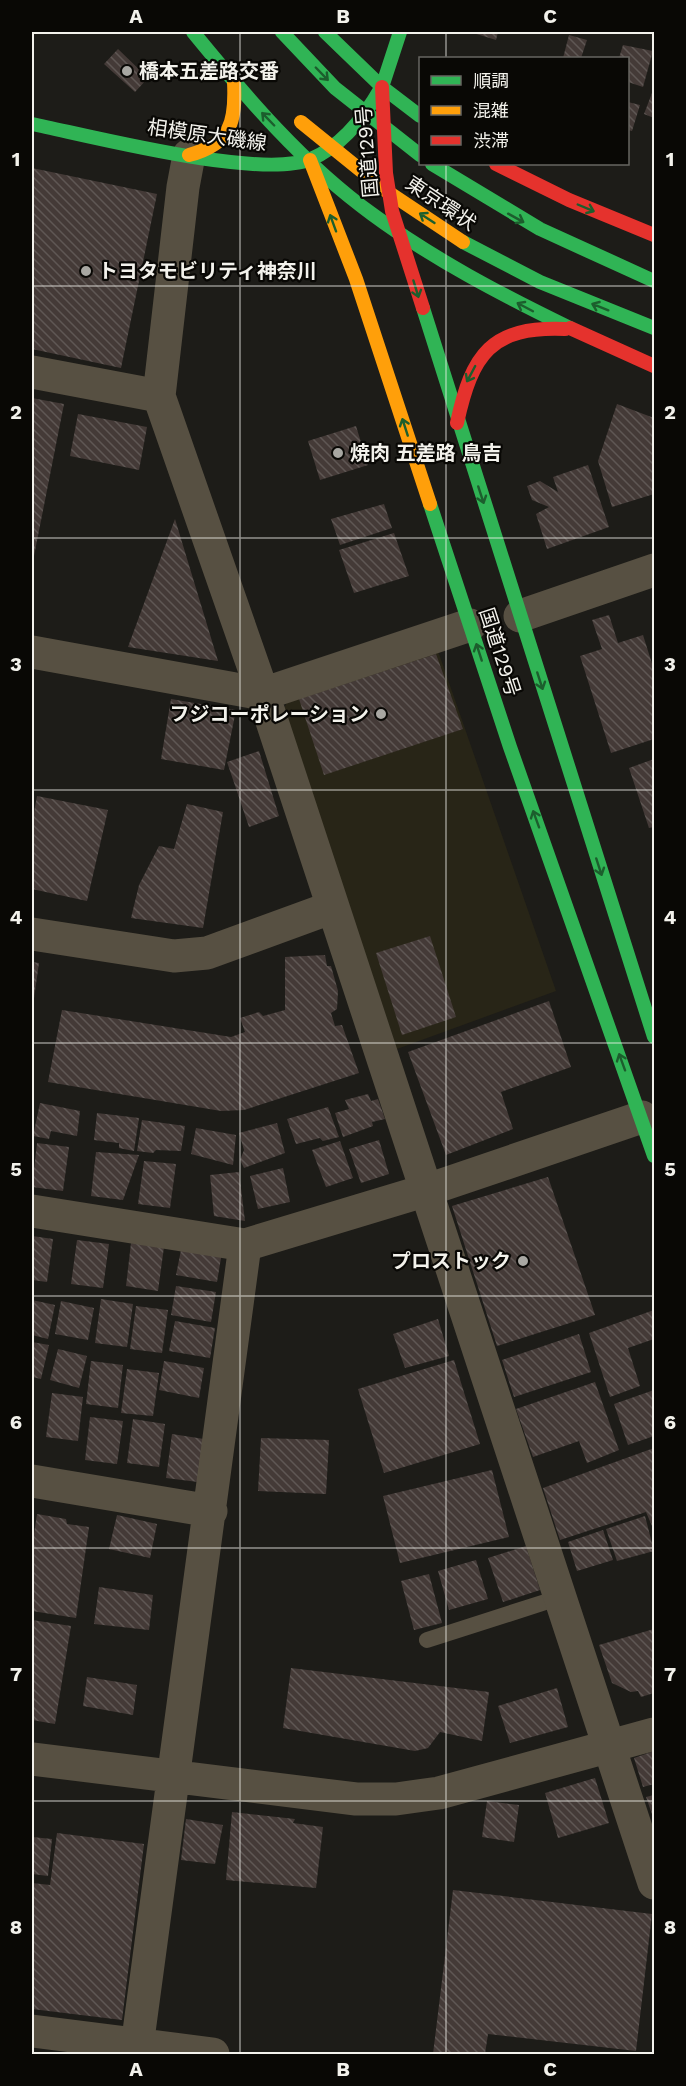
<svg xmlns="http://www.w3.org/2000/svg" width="686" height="2086" viewBox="0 0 686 2086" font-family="'Work Sans','Noto Sans JP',sans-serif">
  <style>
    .built { fill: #282517 }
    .building { fill: url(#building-back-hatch) }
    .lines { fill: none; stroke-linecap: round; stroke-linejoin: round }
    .lane { stroke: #575042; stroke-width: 16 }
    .street { stroke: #575042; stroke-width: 33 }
    .fast { stroke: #30b455; stroke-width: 14 }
    .slow { stroke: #ff9f0a; stroke-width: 14 }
    .jam { stroke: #e5322d; stroke-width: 14 }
    .oneway { stroke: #1c5e2d }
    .grid { fill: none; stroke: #f3f2ec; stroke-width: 1.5; stroke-opacity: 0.55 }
    .poi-dot { fill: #a8a7a2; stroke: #090805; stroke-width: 2 }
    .labels { text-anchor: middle; stroke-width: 4.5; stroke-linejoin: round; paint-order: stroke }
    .poi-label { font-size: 20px; font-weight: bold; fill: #f3f2ec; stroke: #090805; text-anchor: start }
    .street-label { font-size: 20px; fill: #f3f2ec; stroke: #090805 }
    .neatline { fill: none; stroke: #f3f2ec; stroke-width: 2 }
    .grid-label { font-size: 20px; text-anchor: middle; font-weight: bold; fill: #f3f2ec }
  </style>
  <defs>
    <pattern id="building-back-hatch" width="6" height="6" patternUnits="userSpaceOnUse" patternTransform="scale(1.5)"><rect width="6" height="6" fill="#443a37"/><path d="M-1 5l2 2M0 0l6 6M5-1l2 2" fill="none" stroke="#5f5754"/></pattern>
  </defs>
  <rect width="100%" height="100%" fill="#1d1c18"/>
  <path class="built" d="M438,651L556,991L397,1049L283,711L288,700Z"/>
  <path class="building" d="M470,32H498L496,40Z
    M569,35L587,40L581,58H563Z
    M623,45L653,51L643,87L628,82V58H619Z
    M118,49L148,78L135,92L104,64Z
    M652,93L654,94V118L644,114Z
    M628,102L640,105L632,131L628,130Z
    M32,168L157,194L121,368L32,349Z
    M32,398L64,404L34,556H32Z
    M617,404L654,418V494L612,507L598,461Z
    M78,414L147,427L139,470L70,456Z
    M356,426L368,465L320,480L308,441Z
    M588,465L609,527L547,549L536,514L549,507L532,500L527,486L540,481L558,492L553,477Z
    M384,504L392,528L340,545L331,519Z
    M175,519L218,661L128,647Z
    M394,533L409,576L354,593L339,550Z
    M609,615L618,643L643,635L654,670V739L611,753L580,656L602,649L592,620Z
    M436,654L463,729L324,775L299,699Z
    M171,699L236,710L224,770L161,759Z
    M259,751L279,816L249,827L227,762Z
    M654,759V827L649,828L629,768Z
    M37,796L108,810L87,901L32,889V823Z
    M187,804L223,812L203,928L131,918L139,885L159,846L174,849Z
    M430,936L456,1017L402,1035L376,953Z
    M325,955L327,966H331L338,991L337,1009L331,1013L335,1026L342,1025L359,1073L244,1110L221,1111L48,1082L62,1010L231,1037L245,1032L240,1018L259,1012L263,1016L285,1010V957Z
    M32,962L39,963L33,1005H32Z
    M549,1001L571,1067L501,1092L513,1129L446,1155L408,1052Z
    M368,1094L371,1101L378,1099L385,1119L372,1122L373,1126L343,1137L335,1113L349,1109L345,1100Z
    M40,1103L80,1111L77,1136L51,1131L49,1139L33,1136Z
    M328,1107L339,1137L323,1141L320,1138L296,1144L287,1119Z
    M97,1113L139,1118L134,1151L119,1148V1143L94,1140Z
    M142,1120L185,1126L181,1151L156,1150L153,1153L137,1151Z
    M277,1123L285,1153L244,1168L240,1160L244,1150L239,1133Z
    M196,1128L236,1135L233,1165L191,1154Z
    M379,1140L389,1174L361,1183L349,1149Z
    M340,1141L353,1178L326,1187L312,1150Z
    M37,1143L69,1147L63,1191L32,1187Z
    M96,1152L139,1155L123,1200L91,1196Z
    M144,1161L176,1164L170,1208L138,1204Z
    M283,1168L290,1202L258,1209L250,1176Z
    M239,1172L245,1221L214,1216L210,1175Z
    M548,1177L595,1315L497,1346L452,1206Z
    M32,1236L53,1239L47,1282L32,1280Z
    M77,1240L109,1244L103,1288L71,1284Z
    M131,1243L164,1247L158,1291L126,1286Z
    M182,1245L222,1252L217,1282L176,1275Z
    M176,1286L216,1292L211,1322L171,1315Z
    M101,1299L133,1304L127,1347L95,1343Z
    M32,1300L55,1305L48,1339L32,1335Z
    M61,1301L94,1308L88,1340L55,1334Z
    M136,1306L168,1310L162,1353L130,1349Z
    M654,1310V1339L628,1348L640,1386L610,1397L589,1333Z
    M438,1319L449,1356L405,1368L393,1334Z
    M175,1321L215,1328L210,1358L169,1351Z
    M579,1334L591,1372L514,1397L502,1360Z
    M32,1342L49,1345L41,1379L32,1377Z
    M58,1349L87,1356L79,1388L50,1380Z
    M454,1360L480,1444L384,1473L358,1389Z
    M91,1361L123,1365L118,1408L86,1404Z
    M164,1361L204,1368L199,1398L159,1390Z
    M127,1369L159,1373L153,1416L121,1413Z
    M595,1382L619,1450L587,1463L579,1441L533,1457L516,1409Z
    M654,1390V1436L628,1445L614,1404Z
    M52,1393L83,1397L78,1441L46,1437Z
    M90,1417L123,1421L117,1464L85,1460Z
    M133,1419L165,1424L159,1467L127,1463Z
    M172,1434L204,1439L198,1482L166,1478Z
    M261,1438L329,1440L326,1494L258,1491Z
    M654,1448V1525L652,1526L646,1512L560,1540L543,1488Z
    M492,1470L509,1537L400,1563L383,1496Z
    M37,1514L66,1519L67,1524L89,1527L76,1618L32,1611V1547Z
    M117,1515L157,1524L150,1558L109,1549Z
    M645,1516L654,1551L617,1561L606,1529Z
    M603,1530L613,1560L577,1571L568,1542Z
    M526,1546L540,1590L503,1602L488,1558Z
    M476,1560L488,1599L449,1610L438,1571Z
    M429,1574L442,1623L414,1630L401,1581Z
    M99,1587L153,1595L149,1630L94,1624Z
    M32,1620L71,1626L55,1724L32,1720Z
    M654,1629V1693L641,1697L638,1691L631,1692L612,1683L599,1645Z
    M291,1668L489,1692L482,1741L440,1732L428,1748L415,1751L283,1728Z
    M87,1677L137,1685L133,1715L83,1706Z
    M557,1688L568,1727L510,1743L498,1706Z
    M654,1751V1784L643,1787L634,1758Z
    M595,1778L609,1823L558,1838L545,1793Z
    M654,1795V1820L646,1797Z
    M487,1801L519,1805L514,1842L482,1837Z
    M232,1812L295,1819L293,1823L323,1827L316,1888L226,1880Z
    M186,1819L223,1825L215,1864L181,1860Z
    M57,1833L144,1844L122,2020L32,2009V1883L50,1885Z
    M32,1837L52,1839L48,1876L32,1874Z
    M453,1890L652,1914L636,2051L488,2034L485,2054H433Z"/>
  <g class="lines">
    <path class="lane" d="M427,1640L561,1597"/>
    <path class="street" d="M189,155L183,187L159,396L263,694L654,1883
      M32,372L159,396
      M520,616L654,570
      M32,652L263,694L470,625
      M32,934L174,956L207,953L333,907
      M32,1211L245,1245L427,1190L642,1117
      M32,1481L211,1511
      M32,1759L356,1799H396L439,1793L654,1734
      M32,2031L213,2054
      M136,2054L245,1245"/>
    <path class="fast" d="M193,32C247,98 303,164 372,214C433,259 502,295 570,328
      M282,32L335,88L420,155
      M325,32L382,87L420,116
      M382,87L400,32
      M32,124C91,136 260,180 311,159C342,146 365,116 381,88
      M432,164L540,229L654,281
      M463,242L540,282L654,328
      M423,308L654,1037
      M430,504L510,747L654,1156"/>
    <path class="slow" d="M301,122L385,190L463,242
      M189,155C231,144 236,122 234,82
      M310,160L356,279L430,504"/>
    <path class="jam" d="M382,87L386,173L392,211L423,308
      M496,164L569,200L654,235
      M570,328L654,366
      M457,423C472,354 491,326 565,329"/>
  </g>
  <defs><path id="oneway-shaft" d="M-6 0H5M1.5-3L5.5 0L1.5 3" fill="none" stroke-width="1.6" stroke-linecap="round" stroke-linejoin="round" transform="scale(1.5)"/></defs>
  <g class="oneway">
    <use href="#oneway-shaft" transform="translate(322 74) rotate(46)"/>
    <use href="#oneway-shaft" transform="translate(268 119) rotate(-134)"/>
    <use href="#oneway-shaft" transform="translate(586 208) rotate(23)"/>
    <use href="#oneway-shaft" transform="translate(427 218) rotate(-147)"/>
    <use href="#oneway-shaft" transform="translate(516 218) rotate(29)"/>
    <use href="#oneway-shaft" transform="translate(333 223) rotate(-110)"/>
    <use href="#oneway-shaft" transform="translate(416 289) rotate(73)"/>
    <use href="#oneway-shaft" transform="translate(525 307) rotate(-152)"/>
    <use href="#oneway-shaft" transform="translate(600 307) rotate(-158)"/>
    <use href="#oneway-shaft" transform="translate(471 374) rotate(118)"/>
    <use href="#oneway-shaft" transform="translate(405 427) rotate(-108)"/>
    <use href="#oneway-shaft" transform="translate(481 495) rotate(72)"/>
    <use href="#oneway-shaft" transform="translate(479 652) rotate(-108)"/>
    <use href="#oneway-shaft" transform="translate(540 681) rotate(72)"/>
    <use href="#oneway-shaft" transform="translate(536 819) rotate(-110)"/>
    <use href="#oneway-shaft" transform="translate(599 867) rotate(72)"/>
    <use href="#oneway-shaft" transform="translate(622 1062) rotate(-110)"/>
  </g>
  <path class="grid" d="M240,32V2054M446,32V58M446,164V2054M32,286H654M32,538H654M32,790H654M32,1043H654M32,1296H654M32,1548H654M32,1801H654"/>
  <g class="poi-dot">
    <circle cx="127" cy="71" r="6"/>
    <circle cx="86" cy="271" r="6"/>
    <circle cx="338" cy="453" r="6"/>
    <circle cx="381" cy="714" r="6"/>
    <circle cx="523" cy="1261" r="6"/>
  </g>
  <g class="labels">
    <g class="poi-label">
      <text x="139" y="78">橋本五差路交番</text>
      <text x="98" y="278">トヨタモビリティ神奈川</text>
      <text x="350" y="460">焼肉 五差路 鳥吉</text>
      <text x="369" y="721" text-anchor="end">フジコーポレーション</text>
      <text x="511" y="1268" text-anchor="end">プロストック</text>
    </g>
    <g class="street-label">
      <text transform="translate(207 135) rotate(8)" y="7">相模原大磯線</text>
      <text transform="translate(367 152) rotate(-95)" y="7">国道129号</text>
      <text transform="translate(441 203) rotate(34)" y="7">東京環状</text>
      <text transform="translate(500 652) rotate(72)" y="7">国道129号</text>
    </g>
  </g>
  <rect width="686" height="2086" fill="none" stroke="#090805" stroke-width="66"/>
  <rect x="419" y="57" width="210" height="108" fill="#090805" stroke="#676661" stroke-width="1.5"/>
  <rect x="431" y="76" width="30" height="9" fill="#30b455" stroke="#676661" stroke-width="1.5"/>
  <text x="473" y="87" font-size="18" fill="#f3f2ec">順調</text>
  <rect x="431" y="106" width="30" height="9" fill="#ff9f0a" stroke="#676661" stroke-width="1.5"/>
  <text x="473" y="117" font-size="18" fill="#f3f2ec">混雑</text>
  <rect x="431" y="136" width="30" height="9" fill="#e5322d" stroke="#676661" stroke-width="1.5"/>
  <text x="473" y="147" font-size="18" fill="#f3f2ec">渋滞</text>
  <rect x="33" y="33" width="620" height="2020" class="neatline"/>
  <g class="grid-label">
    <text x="136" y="23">A</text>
    <text x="343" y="23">B</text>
    <text x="550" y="23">C</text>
    <text x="16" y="166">1</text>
    <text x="670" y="166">1</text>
    <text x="16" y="419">2</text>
    <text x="670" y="419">2</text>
    <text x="16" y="671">3</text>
    <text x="670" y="671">3</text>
    <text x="16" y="924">4</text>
    <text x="670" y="924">4</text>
    <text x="16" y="1176">5</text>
    <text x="670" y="1176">5</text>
    <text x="16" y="1429">6</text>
    <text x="670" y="1429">6</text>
    <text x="16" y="1681">7</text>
    <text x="670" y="1681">7</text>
    <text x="16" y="1934">8</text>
    <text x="670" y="1934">8</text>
    <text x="136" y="2076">A</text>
    <text x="343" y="2076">B</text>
    <text x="550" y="2076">C</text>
  </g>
</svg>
